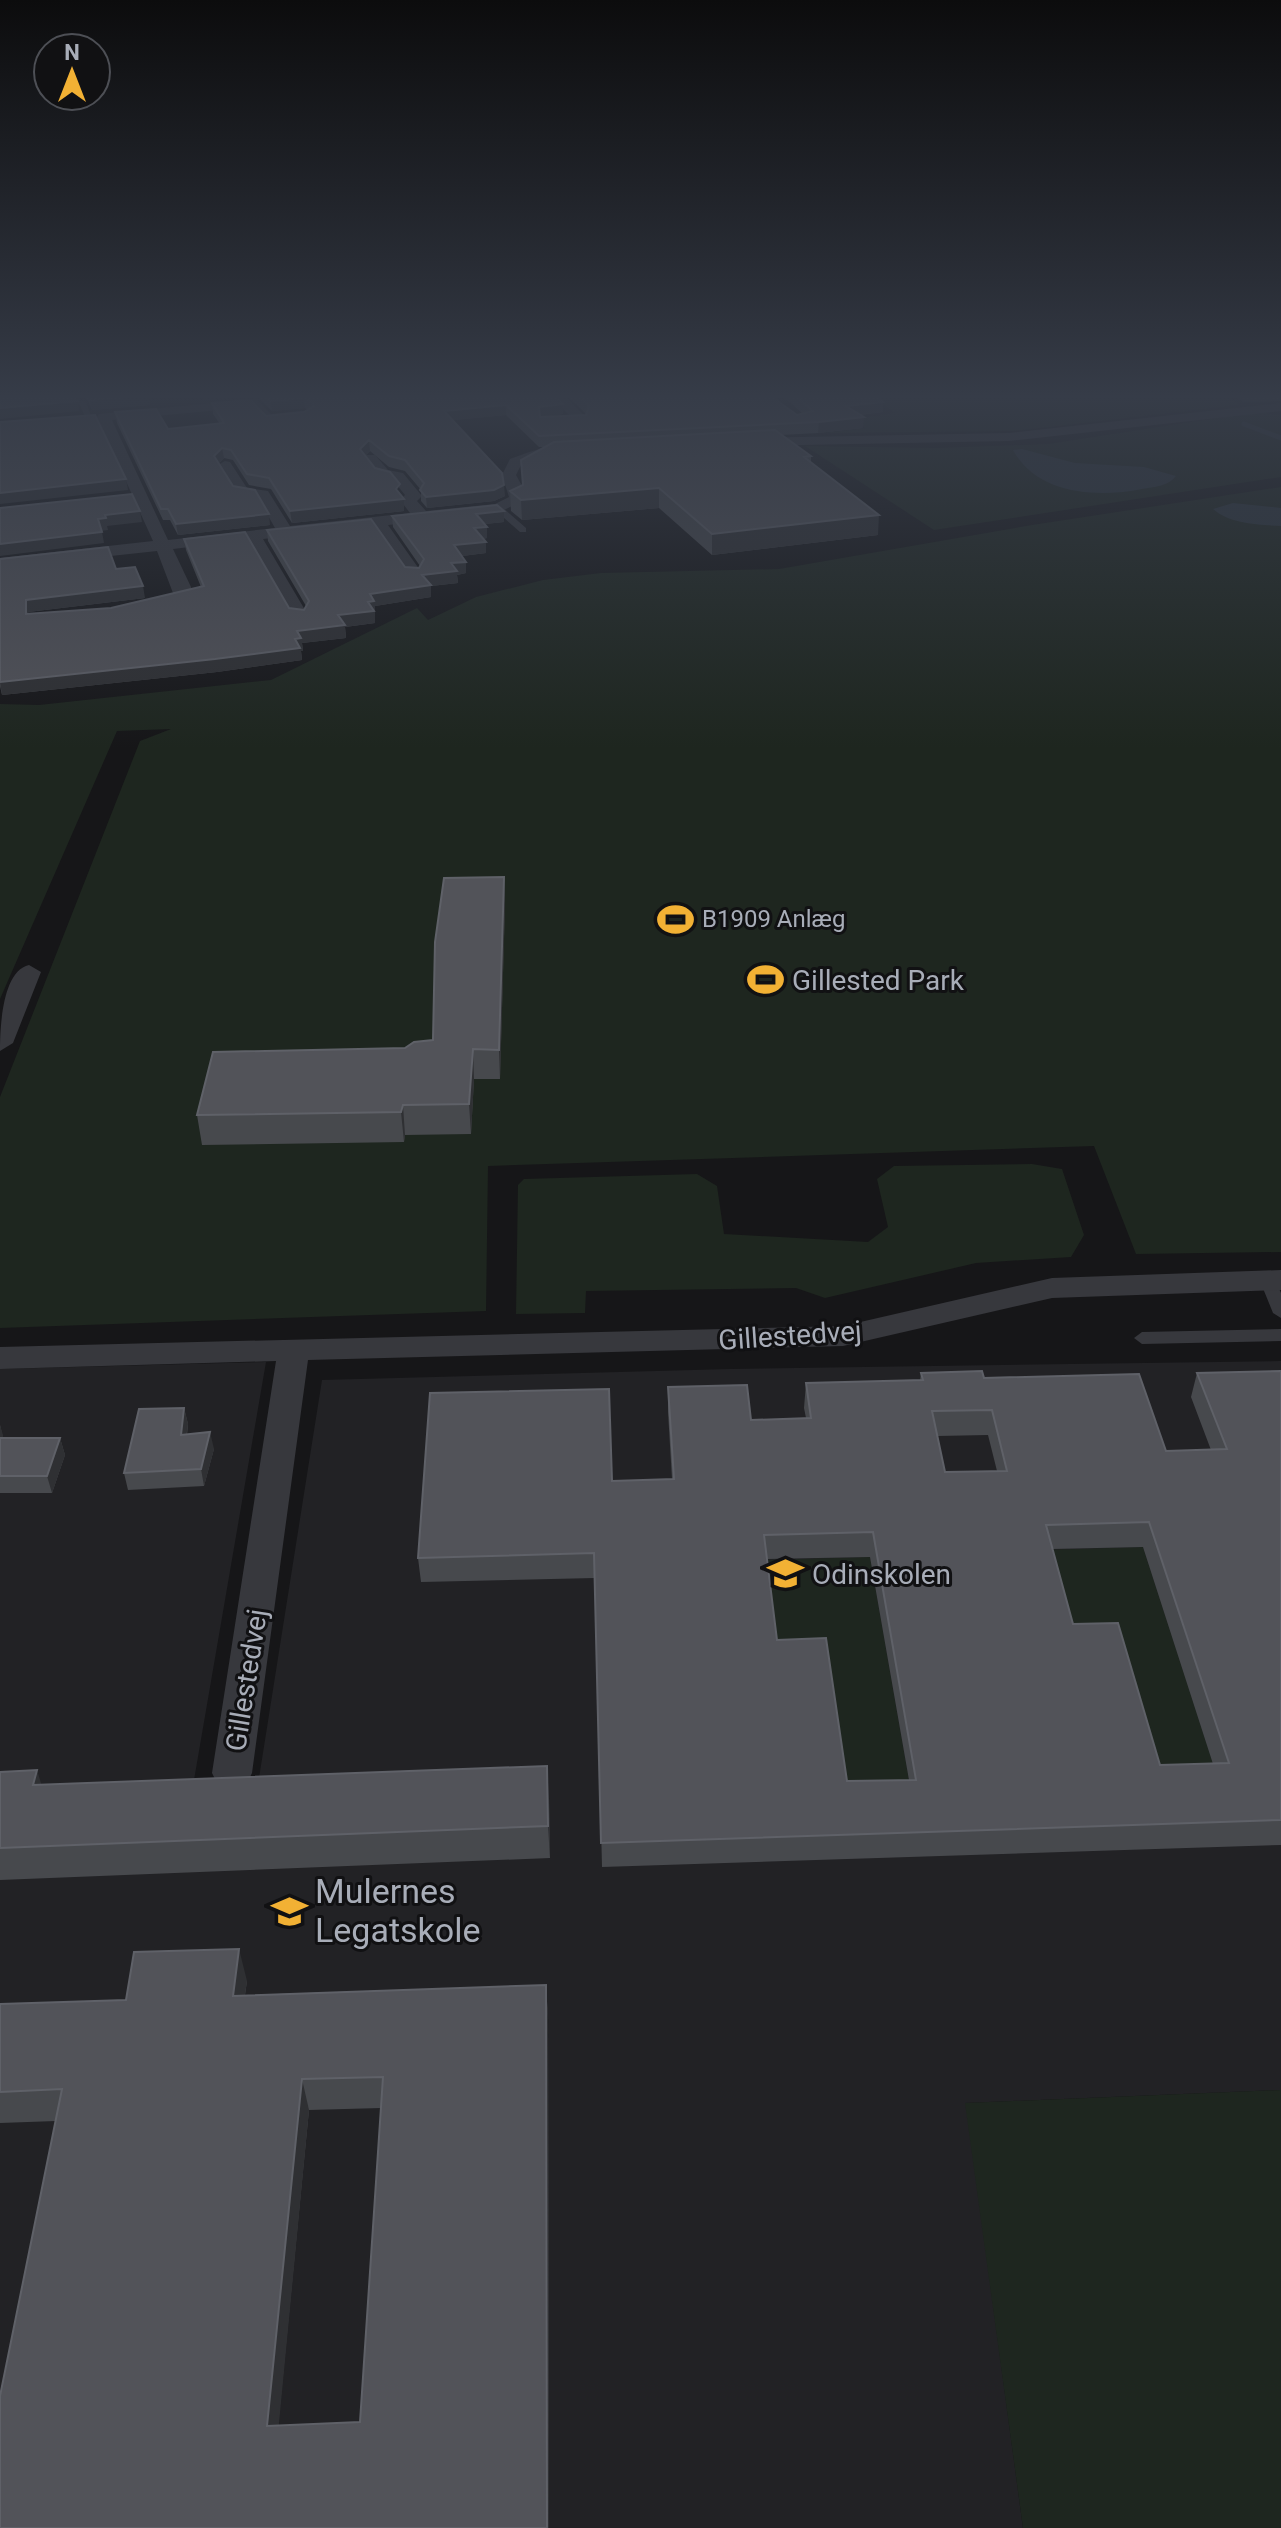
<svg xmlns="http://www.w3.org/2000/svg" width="1281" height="2528" viewBox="0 0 1281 2528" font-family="Roboto,sans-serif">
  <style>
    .built { fill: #222225 }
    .green { fill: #1e261f }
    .water { fill: #2c353c }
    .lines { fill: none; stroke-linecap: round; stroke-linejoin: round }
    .stream { stroke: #2c353c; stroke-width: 5 }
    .lane { fill: #37383d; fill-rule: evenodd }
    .street { fill: #37383d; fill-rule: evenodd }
    .wall { fill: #47494d; fill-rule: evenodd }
    .shaded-wall { fill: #2f3033 }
    .building { fill: #525359; stroke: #5f6168; stroke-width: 2; fill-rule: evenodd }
    .labels { text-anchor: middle; stroke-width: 6; stroke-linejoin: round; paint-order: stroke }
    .far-poi-label { font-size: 24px; fill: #a8adb8; stroke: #111113; text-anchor: start }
    .poi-label { font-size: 28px; fill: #a8adb8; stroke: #111113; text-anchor: start }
    .street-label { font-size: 28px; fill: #a8adb8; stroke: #111113 }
    .near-poi-label { font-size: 34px; fill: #a8adb8; stroke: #111113; text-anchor: start }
  </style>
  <rect width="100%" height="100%" fill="#161618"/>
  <path class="built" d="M1281,1361V2090L966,2103L1023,2528H0V1369L266,1362L194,1780L259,1778L322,1380L730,1369Z"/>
  <path class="green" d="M869,394H1225L1239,405L1014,431L825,433L865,428L854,419L895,413Z
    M1256,412L1281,415V477L934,530L805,446L936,448L1048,444Z
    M1281,487V1252L1136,1254L1094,1146L488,1166L486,1311L0,1328V1097L140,741L171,729L117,731L0,999V704L39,705L271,680L417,608L428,620L476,597L543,580L601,573L779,569L1032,525Z
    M1032,1164L1062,1169L1084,1235L1071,1257L976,1263L825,1298L796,1288L586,1291L585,1313L516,1314L518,1185L524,1179L697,1174L717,1186L724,1234L868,1242L888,1227L877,1179L894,1166Z
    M1143,1547L1221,1788L1154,1790L1067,1649L1041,1550Z
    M870,1557L913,1804L844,1806L775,1664L763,1560Z
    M1281,2090V2528H1023L965,2103Z"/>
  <path class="water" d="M1022,449L1075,463L1144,467L1176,476C1169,486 1154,487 1142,489C1098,498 1037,495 1013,450Z
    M1233,503L1281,508V526C1259,525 1230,524 1213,509Z"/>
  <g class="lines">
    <path class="stream" d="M1167,394L1171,396
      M1244,424L1281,438"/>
    <path class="lane" d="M68,394H75L77,400L86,402L92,419H86L80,405L71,403Z
      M495,506H501L526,528V532H520L495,510Z
      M1268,1276L1274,1277L1281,1293V1318L1273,1313L1260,1281Z
      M1281,1329V1341L1142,1344L1134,1338L1142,1332Z"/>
    <path class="street" d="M548,394H562L588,419L581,423L542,425V419L570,416Z
      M256,399L271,414L300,411L307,415L267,423L252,407L112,420L168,540L275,528L258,498L237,495L218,465L225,461L230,462L247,488L268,491L290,526L410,513L400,500L405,495L393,480L378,477L363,458L365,455H375L388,470L403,473L422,496L417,501L426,511L495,504L509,497L502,475L510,459C527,453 559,439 574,451L521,465L516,475L526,493L524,500L498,513L388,525L422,573L420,577H408L373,527L263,539L308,615L299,620L290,615L248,540L173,549L191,587V595C179,607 159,613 143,610V602L173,593L157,551L0,568V558L153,541L97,417L99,414Z
      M1281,403V411L1009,441L751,446L744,442L751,438L1009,433Z
      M29,965L41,972L13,1043L0,1051C0,1028 2,971 29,965Z
      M1281,1270V1290L1052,1298L843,1346L308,1360L252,1773L246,1785L232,1790L218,1785L212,1773L276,1361L0,1369V1347L843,1326L1052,1278Z"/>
  </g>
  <path class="wall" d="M78,394H148L150,405L92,410L87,399L79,397Z
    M202,394H506L500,396L563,414L541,417L586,415V414L566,394H752L754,397L797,415L803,414L782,395L779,394H871L883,412L860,415L863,428L818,433L781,435L811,456V462L878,535L712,555L659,508L522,520L511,511L510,491L522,485L546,447H539L506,415L453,420L505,496L494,501L427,508L421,501V490L405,471L389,467L370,451L365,456L401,495L404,499V511L292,523L271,489L249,485L233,460L224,458L219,463L233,486L270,525L178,535L170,520H163L117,423L115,412L168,429L220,424L213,414L212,403L266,416L304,412L308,410L305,408L272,411L256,396L205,400Z
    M1236,394H1281V401L1243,402Z
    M504,511V522L485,524L487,538L483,539L486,553L462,556L466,562V573L457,575L458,583L431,586V597L375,606V623L345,627L346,638L302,643L303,651H301L302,660L217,672L2,695L0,686V559L116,569L145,598L28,612L29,614L111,608L201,587L186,550L184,539L289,608L304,610L306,606L268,541L267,530L405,567L419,568L420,566L393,527L392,516Z
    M504,877L505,904L500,1079H474L471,1134L405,1135L404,1142L202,1145L197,1115L433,1040Z
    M1281,1371V1845L602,1867L595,1578L421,1582L418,1558L672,1479L668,1412V1387L751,1420L806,1418L804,1408L806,1383L920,1380L921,1373L984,1378L1166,1451L1211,1450L1191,1397L1197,1373ZM988,1435L997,1471L945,1472L937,1436ZM1143,1547L1213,1764L1160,1765L1073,1624L1052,1549ZM870,1557L909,1780L847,1781L777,1640L767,1559Z
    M184,1408L188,1424L187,1435L214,1449L204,1486L128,1490L124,1473Z
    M0,1425L3,1438H60L65,1455L52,1493H0Z
    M0,1772L42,1785L549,1798L550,1858L0,1880Z
    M247,1981L245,1995L546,1985L548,2017L549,2528H0L56,2121L0,2123V2004L126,2000ZM381,2108L360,2422L278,2426L309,2110Z"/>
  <path class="shaded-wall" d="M204,394H256V396L205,400Z
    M148,395L150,405L92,410L90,400Z
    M304,398L305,408L272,411L271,401Z
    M78,401L79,411L0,419V408Z
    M883,402V412L845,416L846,406Z
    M563,404V414L540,417L539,407Z
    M506,405V415L445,421L444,411Z
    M864,417L863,428L818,433L819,422Z
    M369,440L370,451L361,460L360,449Z
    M222,448L224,458L215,467L214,456Z
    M126,479L128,490L0,504V493Z
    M504,485L505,496L494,501L427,508L426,497Z
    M659,488V508L522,520L521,500Z
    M404,499V511L292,523L290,511Z
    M140,511L142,522L107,526L108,530L100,531L98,519L105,515Z
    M504,511V522L476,525V514Z
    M269,514L270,525L178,535L176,524Z
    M879,515L878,535L712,555V534Z
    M487,527V538L475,540L474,528Z
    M102,532L104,543L0,556V544Z
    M486,542V553L455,557L454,545Z
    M466,562V573L457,575L458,583L431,586V597L375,606V623L345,627L346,638L302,643L303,651H301L302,660L217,672L2,695L0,682L295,639L297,631L368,602L370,594L451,563Z
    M143,586L145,598L28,612L29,626L26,614V600Z
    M504,877L505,904L500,1079L499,1050Z
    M473,1049L474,1079L471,1134L469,1104Z
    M403,1105L405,1135L404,1142L401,1112Z
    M184,1408L188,1424L184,1452L181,1435Z
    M0,1425L3,1435L4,1455L0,1442Z
    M210,1432L214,1449L204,1486L201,1469Z
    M60,1438L65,1455L52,1493L47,1476Z
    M547,1766L549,1798L550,1858L548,1826Z
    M37,1770L47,1803L33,1785Z
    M239,1949L247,1981L240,2027L233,1996Z
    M546,1985L548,2017L549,2528H547Z
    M302,2079L309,2110L276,2454L267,2426Z"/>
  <path class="building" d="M0,394H67L78,401L0,408Z
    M88,394H148V395L90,400Z
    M264,394H498L501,397L527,394H553L563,404L539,407L540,417L586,415L589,406L576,394H752L754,397H772L797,415L813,411L793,394H871L883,402L846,406L864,417L819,422L539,436L506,405L444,411L502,473L504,485L494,490L426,497L420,490L424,483L405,460L389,456L369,440L360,449L375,468L390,472L400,484L396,489L404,499L290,511L269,478L247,474L231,450L222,448L214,456L233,486L255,490L269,514L176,524L168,509H161L115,412L156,409L168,429L224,423L212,403L250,400L266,416L304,412L314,406L312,402L304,398L271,401Z
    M95,415L126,479L0,493V422Z
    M775,430L811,456L804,457L879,515L712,534L659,488L521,500L510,491L523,485L521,460L554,442Z
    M132,494L140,511L105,515L106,518L98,519L102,532L0,544V508Z
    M497,505L504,511L476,514L487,527L474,528L486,542L454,545L466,562L451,563L457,571L422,575L431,585L370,594L374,601L368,602L374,611L338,615L345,625L297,631L301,638L295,639L300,648L215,659L0,682V559L108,547L116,569L135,567L143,586L26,600V614L111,608L204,586L184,539L245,532L289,608L304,610L309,601L267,530L371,519L405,567L419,568L424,559L392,516Z
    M504,877L499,1050L473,1049L469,1104L403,1105L401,1112L197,1115L213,1052L405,1048L414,1042L433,1040L435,942L444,878Z
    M982,1371L984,1378L1139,1374L1166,1451L1227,1449L1197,1373L1281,1371V1820L601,1843L594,1553L418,1558L430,1393L609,1389L612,1481L674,1479L668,1387L747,1385L751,1420L811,1418L806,1383L923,1380L921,1373ZM992,1410L1007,1471L945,1472L932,1411ZM1149,1522L1229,1763L1160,1765L1118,1623L1073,1624L1046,1525ZM873,1532L916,1780L847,1781L826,1638L777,1640L764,1535Z
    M184,1408L181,1435L210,1432L201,1469L124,1473L139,1409Z
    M0,1438H60L47,1476H0Z
    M547,1766L548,1826L0,1848V1772L37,1770L33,1785Z
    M239,1949L233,1996L546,1985L547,2528H0V2396L62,2089L0,2092V2004L126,2000L134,1952ZM383,2077L360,2422L267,2426L302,2079Z"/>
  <linearGradient id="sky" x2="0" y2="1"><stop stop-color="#0c0c0d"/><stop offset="0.53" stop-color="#363c48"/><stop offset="1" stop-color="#363c48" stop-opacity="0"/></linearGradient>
  <rect width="1281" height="748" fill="url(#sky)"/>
  <defs>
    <symbol id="stadium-bare" viewBox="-9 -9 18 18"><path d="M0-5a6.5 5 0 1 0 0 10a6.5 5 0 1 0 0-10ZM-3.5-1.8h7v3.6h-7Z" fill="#f2b134" stroke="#111113" stroke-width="2.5" paint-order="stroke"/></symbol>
    <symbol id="school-bare" viewBox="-9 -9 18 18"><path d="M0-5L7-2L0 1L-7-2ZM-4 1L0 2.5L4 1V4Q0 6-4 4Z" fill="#f2b134" stroke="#111113" stroke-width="2.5" paint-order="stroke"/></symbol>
    <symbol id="university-bare" viewBox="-9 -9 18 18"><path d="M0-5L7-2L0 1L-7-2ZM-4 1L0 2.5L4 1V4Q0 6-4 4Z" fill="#f2b134" stroke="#111113" stroke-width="2.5" paint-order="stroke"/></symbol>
  </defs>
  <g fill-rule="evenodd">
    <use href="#stadium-bare" x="650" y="894" width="51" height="51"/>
    <use href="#stadium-bare" x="740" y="954" width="51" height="51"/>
    <use href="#school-bare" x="760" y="1548" width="51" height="51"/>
    <use href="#university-bare" x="264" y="1886" width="51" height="51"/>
  </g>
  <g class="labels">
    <g class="far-poi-label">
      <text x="702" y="927">B1909 Anlæg</text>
    </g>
    <g class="poi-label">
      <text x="792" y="990">Gillested Park</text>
      <text x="812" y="1584">Odinskolen</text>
    </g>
    <g class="street-label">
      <text transform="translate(790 1335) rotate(-4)" y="10">Gillestedvej</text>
      <text transform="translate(246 1680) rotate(-81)" y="10">Gillestedvej</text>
    </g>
    <g class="near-poi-label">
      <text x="315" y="1903">Mulernes<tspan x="315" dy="39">Legatskole</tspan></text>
    </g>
  </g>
  <g transform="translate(72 72)"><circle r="38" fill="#111113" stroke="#4d4f55" stroke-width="2"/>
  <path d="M0-6L14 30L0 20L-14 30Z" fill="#f2b134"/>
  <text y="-12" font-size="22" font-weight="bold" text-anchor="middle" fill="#a8adb8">N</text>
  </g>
</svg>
